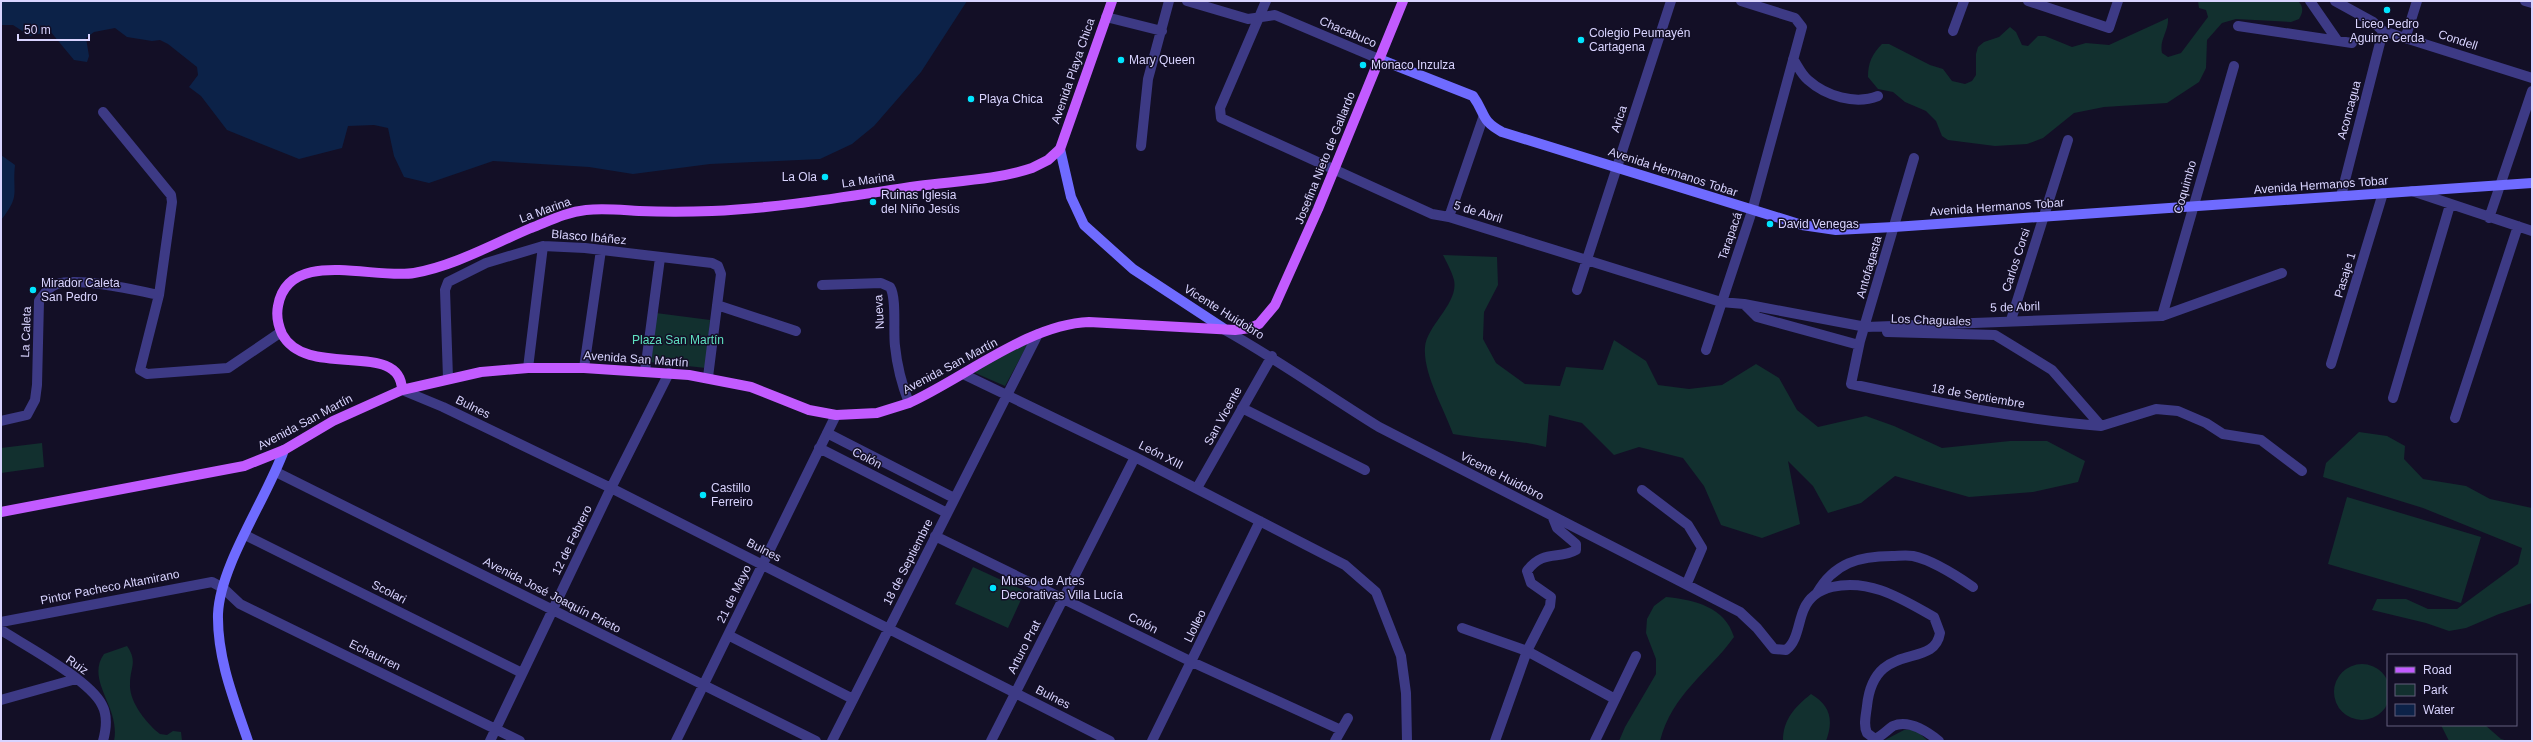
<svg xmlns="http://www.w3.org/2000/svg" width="2533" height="742" viewBox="0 0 2533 742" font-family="Helvetica,sans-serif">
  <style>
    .green { fill: #12302f }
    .water { fill: #0c2248 }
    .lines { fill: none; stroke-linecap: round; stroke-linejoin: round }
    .street { stroke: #3d3a85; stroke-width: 10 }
    .secondary { stroke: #6f6bff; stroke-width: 10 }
    .primary { stroke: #c25bff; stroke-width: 10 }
    .poi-dot { fill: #00e5ff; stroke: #130f26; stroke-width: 1.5 }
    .labels { text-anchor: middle; stroke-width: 3; stroke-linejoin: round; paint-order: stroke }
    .poi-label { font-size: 12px; fill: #d9d4ff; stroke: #130f26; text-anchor: start }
    .street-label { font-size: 12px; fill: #d9d4ff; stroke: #130f26 }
    .park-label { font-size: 12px; fill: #5fe0c0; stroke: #130f26 }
  </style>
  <rect width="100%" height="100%" fill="#130f26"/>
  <path class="green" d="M2198,1H2298C2304,7 2303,12 2299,19L2291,22L2236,19L2222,23L2207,40L2206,68L2199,82L2167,103L2104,107L2074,113L2043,138L2027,144L1995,146L1948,140L1942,136L1936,121L1926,111L1905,102L1893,92L1878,89L1868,77C1868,63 1872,54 1882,44H1889L1930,65L1943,69L1952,81L1965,84L1972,81L1976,75V54L1978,47L1984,42L1999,37L2010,27L2016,32L2022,45L2028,46L2038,36H2045L2072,47L2086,43L2109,45L2168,18C2169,31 2159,40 2162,53L2168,57L2181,53L2208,17L2206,10L2199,8Z
    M1443,255L1497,257L1498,285L1484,312L1483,339L1496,363L1525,384L1560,386L1566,367L1603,370L1614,340L1646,361L1658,385L1689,389L1722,385L1756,364L1779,378L1797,410L1818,427L1866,416L1894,426L1942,448L2010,441H2047L2085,461L2078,482L2033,492L1969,497L1895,476L1861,503L1828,513L1813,486L1788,461L1800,524L1762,538L1721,525L1704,486L1683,458L1639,447L1614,455L1582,423L1549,415L1546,447C1515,439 1485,440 1453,434C1444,408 1423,374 1425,347C1427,325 1459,303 1454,280C1452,272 1447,263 1443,255Z
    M656,313L710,320L706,368L650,362Z
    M1029,342L1005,386L973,372Z
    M2359,432L2387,436L2405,446L2404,459L2423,479L2466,486L2490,499L2532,508V603L2499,614L2466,628L2449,631L2426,623L2372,610L2377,599H2406L2428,609H2457L2518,564L2522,548L2423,508L2323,477L2326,463Z
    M42,443L44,467L1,473V448Z
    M2347,497L2481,537L2461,603L2328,564Z
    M973,567L1025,591L1008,628L955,604Z
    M1666,597C1695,600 1725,607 1734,637C1708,673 1672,694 1660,741H1619L1625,727L1656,674V659L1646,633L1647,619L1654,606Z
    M127,646C138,662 130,667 130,684C129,702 147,724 160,734L167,735L173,731L181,732L182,741H114C121,707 85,681 104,654Z
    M2334 692a28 28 0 1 1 56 0a28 28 0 1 1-56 0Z
    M1811,694C1830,705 1834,720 1826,741H1783C1783,719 1795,707 1811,694Z
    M2441,725H2485L2501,739L2508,741H2449Z
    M1915,729L1928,741H1883L1904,730Z"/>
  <path class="water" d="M1,1H967L921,72L874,126L852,144L820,159L710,164L633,174L589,167L493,161L429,183L404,177L394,156L388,128L374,125L348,126L342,148L299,159L227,130L201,96L189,87L198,75L197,67L168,44L160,40L152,41L127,37L115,28L94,32L86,38L89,56L87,62L74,60L50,31L30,36L13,25H1Z
    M1,155L15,165C12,194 21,195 1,220Z"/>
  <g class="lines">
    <path class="street" d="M1187,1L1248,19L1275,15L1379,59
      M1266,1L1220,108L1221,118L1432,214L1449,217L1721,302L1744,304L1866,327L2162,316L2282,273
      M2028,1L2109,28L2118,1
      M2310,1L2337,40
      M2335,1L2373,22L2383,31L2532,78
      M2525,1L2532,3
      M1106,17L1162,31
      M2238,26L2352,43
      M1953,31L1964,1
      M2406,36L2417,1
      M1793,59C1798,66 1801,74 1808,80C1826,96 1855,105 1878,96
      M103,112L171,195L172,202L159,295L140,370L147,374L228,368L281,332
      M1141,146L1148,79L1169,1
      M1914,158L1860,341L1851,384C1934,402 2016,419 2101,426
      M2412,191L2532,231
      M2341,196L2383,31
      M1449,217L1483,118
      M2489,218L2532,91
      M822,285L881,283L890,287C897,298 893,331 895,346C897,366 902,385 909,403
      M1577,290L1671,1
      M1744,304L1757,317L1859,345
      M717,305L796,331
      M2162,316L2234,66
      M2011,320L2068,140
      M1223,329C1277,359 1327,395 1379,427L1740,612L1757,628L1774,649L1786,650C1798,641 1798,622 1804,609C1809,597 1820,590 1832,587C1870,578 1902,599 1934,617L1940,633C1934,671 1874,638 1867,706C1866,715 1863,725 1867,733L1875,739C1882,736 1887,730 1893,726C1909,719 1928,732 1939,741
      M1887,332L1995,335L2052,370L2101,426L2156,409L2178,411L2206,423L2223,434L2261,440L2302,471
      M1706,350L1752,211L1802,27L1795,18L1741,1
      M2331,364L2383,193
      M528,368L543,246
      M584,368L601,250
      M645,371L660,258
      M963,374L1135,457L1345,565L1376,592L1401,656L1406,693L1407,741
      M448,378L445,290L448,282L486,263L543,246L585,248L712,263L718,266L721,274L708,377
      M402,390L443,407L611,488L1110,741
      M2393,398L2450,205
      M1242,408L1365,470
      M2455,418L2518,226
      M1,421L27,415L35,400L37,385L39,301C44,294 48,287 57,284C79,277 135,290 159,295
      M827,433L954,498
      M819,448L947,513
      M276,472L816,741
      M1197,488L1272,356
      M1642,490L1688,525L1702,548L1687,583
      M245,535L522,673
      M935,536L1192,662L1341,730
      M1817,593C1834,563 1859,556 1892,556C1898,556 1906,555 1913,556C1932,560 1957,576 1973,587
      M1,622L212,582L223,588L240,604L520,741
      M1462,628L1527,651L1615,699
      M1,630C26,646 90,680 102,705C108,716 106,730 103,741
      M728,635L853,699
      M1,700L76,679
      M490,741L611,488L669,373
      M676,741L836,415
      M832,741L1038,334
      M991,741L1135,457
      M1152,741L1260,521
      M1335,741L1348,718
      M1495,741L1527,651L1550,606L1551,597L1531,583L1527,571C1543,549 1559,560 1576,550V544L1557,528L1553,518
      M1595,741L1636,656"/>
    <path class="secondary" d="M1379,59L1473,96C1486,114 1480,120 1502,132L1802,225L1836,230L1894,227L2532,183
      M1060,149L1071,197L1084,225L1133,269L1223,328
      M248,741C234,700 217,658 218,614C220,565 267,498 284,450"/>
    <path class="primary" d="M402,390C401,338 307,381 282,334C278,325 276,316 278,306C288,247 374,280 414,273C454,266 493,244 531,228C549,221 566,212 586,210C604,208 621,210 639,211C663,212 687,212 712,211C781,208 849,196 918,186C955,181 996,180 1032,168L1048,160L1060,149L1112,1
      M1,512L244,466L284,450L333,421L402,390L481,372L528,368H584L689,375L751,387L809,410L836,415L877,413L909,403C964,378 1029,324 1089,322L1235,330L1250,328L1259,324L1275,305L1318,209L1403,1"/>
  </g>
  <g class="poi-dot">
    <circle cx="2387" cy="10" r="4"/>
    <circle cx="1581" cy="40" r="4"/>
    <circle cx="1121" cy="60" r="4"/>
    <circle cx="1363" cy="65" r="4"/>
    <circle cx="971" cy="99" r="4"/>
    <circle cx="825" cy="177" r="4"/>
    <circle cx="873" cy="202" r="4"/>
    <circle cx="1770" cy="224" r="4"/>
    <circle cx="33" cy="290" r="4"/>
    <circle cx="703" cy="495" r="4"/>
    <circle cx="993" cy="588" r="4"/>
  </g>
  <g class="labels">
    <g class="poi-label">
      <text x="2387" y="28" text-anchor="middle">Liceo Pedro<tspan x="2387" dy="14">Aguirre Cerda</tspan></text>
      <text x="1589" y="37">Colegio Peumayén<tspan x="1589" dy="14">Cartagena</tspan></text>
      <text x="1129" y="64">Mary Queen</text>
      <text x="1371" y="69">Monaco Inzulza</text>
      <text x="979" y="103">Playa Chica</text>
      <text x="817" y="181" text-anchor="end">La Ola</text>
      <text x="881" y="199">Ruinas Iglesia<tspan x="881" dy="14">del Niño Jesús</tspan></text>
      <text x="1778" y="228">David Venegas</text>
      <text x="41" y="287">Mirador Caleta<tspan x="41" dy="14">San Pedro</tspan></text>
      <text x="711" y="492">Castillo<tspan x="711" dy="14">Ferreiro</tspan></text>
      <text x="1001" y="585">Museo de Artes<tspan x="1001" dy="14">Decorativas Villa Lucía</tspan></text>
    </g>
    <g class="street-label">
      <text transform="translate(1348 32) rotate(23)" y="4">Chacabuco</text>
      <text transform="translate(2458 40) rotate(18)" y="4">Condell</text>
      <text transform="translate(1073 71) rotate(-71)" y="4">Avenida Playa Chica</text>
      <text transform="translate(2349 110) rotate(-75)" y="4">Aconcagua</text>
      <text transform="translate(1619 119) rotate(-72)" y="4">Arica</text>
      <text transform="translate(1325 158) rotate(-68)" y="4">Josefina Nieto de Gallardo</text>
      <text transform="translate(1673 172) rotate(18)" y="4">Avenida Hermanos Tobar</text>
      <text transform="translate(868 180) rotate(-8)" y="4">La Marina</text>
      <text transform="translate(2321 185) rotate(-4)" y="4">Avenida Hermanos Tobar</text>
      <text transform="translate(2185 187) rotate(-74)" y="4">Coquimbo</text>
      <text transform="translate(1997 207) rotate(-4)" y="4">Avenida Hermanos Tobar</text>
      <text transform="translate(545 210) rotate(-20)" y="4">La Marina</text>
      <text transform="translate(1478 212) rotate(17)" y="4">5 de Abril</text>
      <text transform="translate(1730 236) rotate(-71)" y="4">Tarapacá</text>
      <text transform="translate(589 237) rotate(5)" y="4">Blasco Ibáñez</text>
      <text transform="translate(2016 260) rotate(-72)" y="4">Carlos Corsi</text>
      <text transform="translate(1869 267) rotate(-74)" y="4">Antofagasta</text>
      <text transform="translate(2345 275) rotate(-73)" y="4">Pasaje 1</text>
      <text transform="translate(2015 307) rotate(-2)" y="4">5 de Abril</text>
      <text transform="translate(879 312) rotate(-93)" y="4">Nueva</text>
      <text transform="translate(1224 312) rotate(32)" y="4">Vicente Huidobro</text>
      <text transform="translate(1931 320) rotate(2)" y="4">Los Chaguales</text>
      <text transform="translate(26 332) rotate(-88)" y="4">La Caleta</text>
      <text transform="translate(636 359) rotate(4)" y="4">Avenida San Martín</text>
      <text transform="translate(950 366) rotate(-28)" y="4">Avenida San Martín</text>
      <text transform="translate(1978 396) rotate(10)" y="4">18 de Septiembre</text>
      <text transform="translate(473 407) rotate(26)" y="4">Bulnes</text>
      <text transform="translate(1223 416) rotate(-61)" y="4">San Vicente</text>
      <text transform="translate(305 422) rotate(-28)" y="4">Avenida San Martín</text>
      <text transform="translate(1161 455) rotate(27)" y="4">León XIII</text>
      <text transform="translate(867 458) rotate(27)" y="4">Colón</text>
      <text transform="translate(1502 476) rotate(27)" y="4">Vicente Huidobro</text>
      <text transform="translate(572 540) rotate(-64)" y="4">12 de Febrero</text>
      <text transform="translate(764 550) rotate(27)" y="4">Bulnes</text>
      <text transform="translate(908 562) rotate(-63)" y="4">18 de Septiembre</text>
      <text transform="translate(110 587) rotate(-11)" y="4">Pintor Pacheco Altamirano</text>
      <text transform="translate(389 592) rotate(27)" y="4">Scolari</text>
      <text transform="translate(734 594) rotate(-64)" y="4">21 de Mayo</text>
      <text transform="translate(552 595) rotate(27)" y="4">Avenida José Joaquín Prieto</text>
      <text transform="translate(1143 623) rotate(27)" y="4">Colón</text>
      <text transform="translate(1195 626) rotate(-64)" y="4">Llolleo</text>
      <text transform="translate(1024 647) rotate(-63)" y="4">Arturo Prat</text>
      <text transform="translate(375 655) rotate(26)" y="4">Echaurren</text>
      <text transform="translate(77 665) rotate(35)" y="4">Ruiz</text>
      <text transform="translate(1053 697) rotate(27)" y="4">Bulnes</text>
    </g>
    <g class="park-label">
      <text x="678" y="344">Plaza San Martín</text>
    </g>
  </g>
  <rect width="2533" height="742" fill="none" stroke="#d9d4ff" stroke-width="4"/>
  <rect x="2387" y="654" width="130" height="72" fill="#130f26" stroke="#625e7d"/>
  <rect x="2395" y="667" width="20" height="6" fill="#c25bff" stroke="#625e7d"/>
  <text x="2423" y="674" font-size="12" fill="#d9d4ff">Road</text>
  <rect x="2395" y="684" width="20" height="12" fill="#12302f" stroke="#625e7d"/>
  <text x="2423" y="694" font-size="12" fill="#d9d4ff">Park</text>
  <rect x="2395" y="704" width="20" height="12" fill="#0c2248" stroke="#625e7d"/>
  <text x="2423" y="714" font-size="12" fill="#d9d4ff">Water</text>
  <path d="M18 34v6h71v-6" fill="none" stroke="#d9d4ff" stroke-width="2"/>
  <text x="24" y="34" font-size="12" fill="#d9d4ff" stroke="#130f26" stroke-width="3" paint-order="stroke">50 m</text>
</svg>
